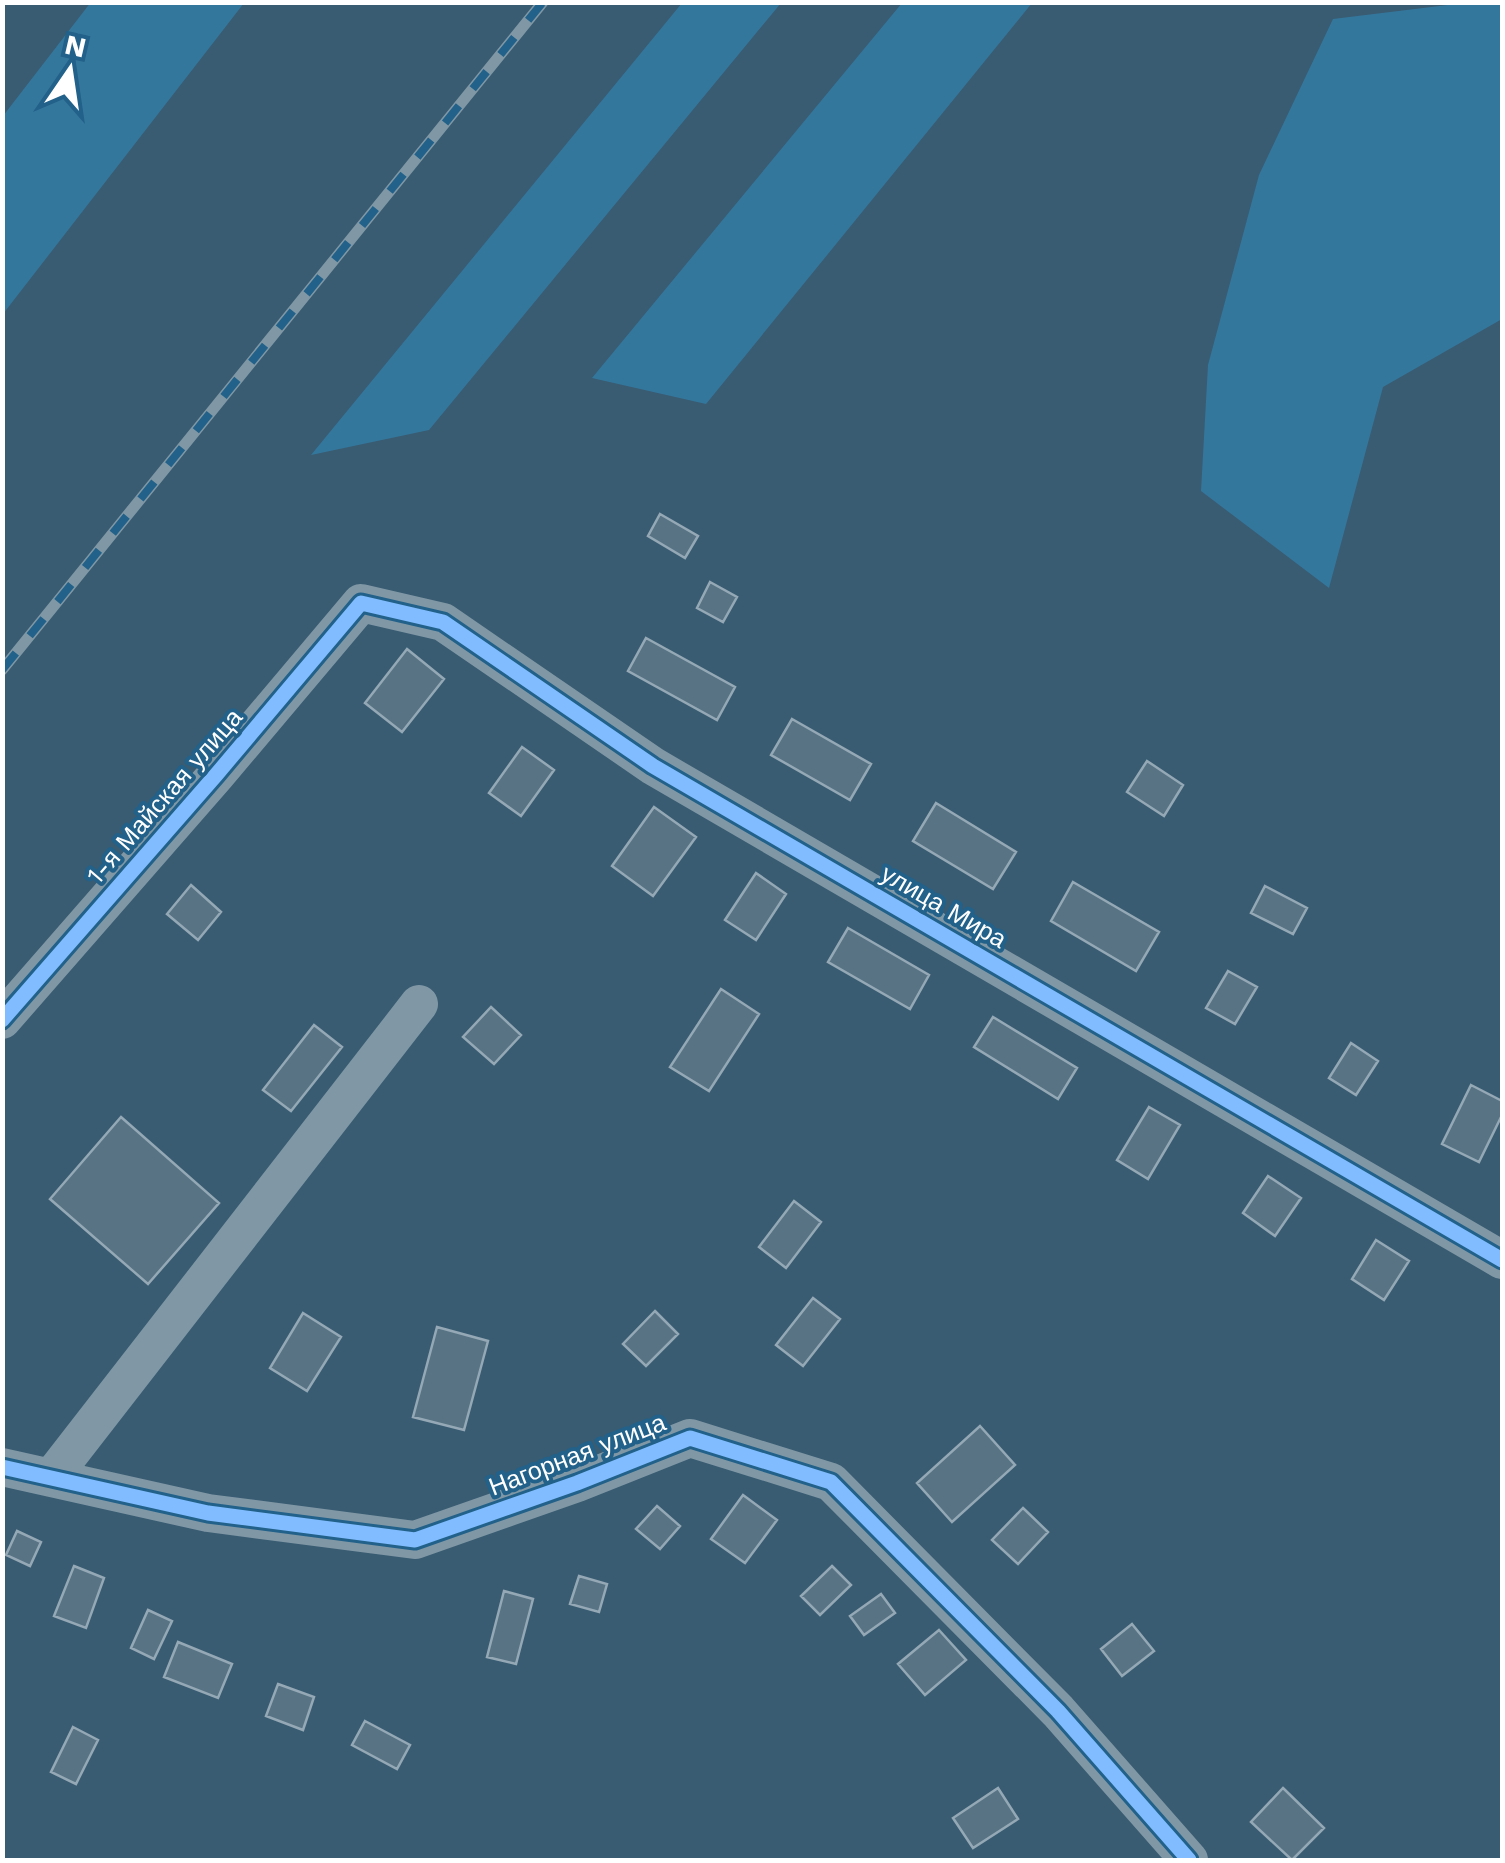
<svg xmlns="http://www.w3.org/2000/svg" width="1505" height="1863" viewBox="0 0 1505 1863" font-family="'Work Sans',sans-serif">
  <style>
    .green { fill: #34779d }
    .building { fill: #577384; stroke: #94a8b5; stroke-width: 2.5 }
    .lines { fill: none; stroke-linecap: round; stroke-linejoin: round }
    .minor { stroke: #8098a6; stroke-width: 38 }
    .rail-casing { stroke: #8098a5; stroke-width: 11 }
    .rail { stroke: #226189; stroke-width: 8; stroke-dasharray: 22; stroke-linecap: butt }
    .cycleway-casing { stroke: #226189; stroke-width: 21 }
    .cycleway { stroke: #80bcff; stroke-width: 15 }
    .labels { text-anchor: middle; stroke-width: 8; stroke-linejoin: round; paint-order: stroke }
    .street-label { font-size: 25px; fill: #fff; stroke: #226189 }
  </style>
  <rect width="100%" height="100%" fill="#395c72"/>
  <path class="green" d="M91,2L244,3L3,314V116Z
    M682,3H781L429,430L311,455Z
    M902,3H1032L706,404L592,378Z
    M1464,3H1502V319L1383,387L1329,588L1201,491L1208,365L1259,175L1333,19Z"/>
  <path class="building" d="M660,514L698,536L685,558L648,536Z
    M710,582L737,597L723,622L697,608Z
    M646,638L735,687L717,720L628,671Z
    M407,649L444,679L402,732L365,703Z
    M792,719L871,764L850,800L771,755Z
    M522,747L554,770L521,816L489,793Z
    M1147,761L1183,785L1164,816L1127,792Z
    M936,803L1016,852L993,889L913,841Z
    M654,807L696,837L653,896L612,866Z
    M756,873L786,894L756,940L725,920Z
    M1073,882L1159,932L1136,971L1051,921Z
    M191,885L221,912L198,940L167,914Z
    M1265,886L1307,908L1293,934L1251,913Z
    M848,928L929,975L910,1009L828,962Z
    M1228,971L1257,987L1235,1024L1206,1008Z
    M721,989L759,1014L709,1091L670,1067Z
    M491,1007L521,1035L494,1064L463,1037Z
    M993,1017L1077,1068L1058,1099L974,1047Z
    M314,1025L342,1047L291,1111L263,1090Z
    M1351,1043L1378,1061L1356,1095L1329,1078Z
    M1471,1085L1502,1101V1115L1479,1162L1442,1144Z
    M1149,1107L1180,1125L1148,1179L1117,1160Z
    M121,1117L219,1203L148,1284L50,1199Z
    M1268,1176L1301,1198L1275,1236L1243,1213Z
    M794,1201L821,1222L786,1268L759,1247Z
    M1376,1240L1409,1261L1384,1300L1352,1279Z
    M813,1298L840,1319L803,1366L776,1345Z
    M655,1311L678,1334L646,1366L623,1344Z
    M303,1313L341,1337L307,1391L270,1368Z
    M437,1327L488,1341L464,1430L413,1417Z
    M980,1426L1015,1465L952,1522L917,1483Z
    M743,1495L777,1520L745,1563L711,1539Z
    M657,1506L680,1526L660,1549L636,1529Z
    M1023,1508L1048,1532L1018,1564L992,1540Z
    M17,1531L41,1542L30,1566L6,1555Z
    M74,1566L104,1578L86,1628L54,1616Z
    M832,1566L851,1585L820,1615L801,1596Z
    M579,1576L607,1584L599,1612L570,1604Z
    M504,1591L533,1599L516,1664L487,1657Z
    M881,1594L895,1613L864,1635L850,1616Z
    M148,1610L172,1621L154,1659L131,1648Z
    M1132,1624L1154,1651L1122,1676L1101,1649Z
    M939,1630L966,1660L925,1695L898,1664Z
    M178,1642L232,1664L218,1698L164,1677Z
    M278,1684L314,1697L303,1730L266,1716Z
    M365,1721L410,1745L397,1769L352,1745Z
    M73,1727L98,1740L76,1784L51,1772Z
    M998,1788L1018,1819L973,1848L953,1818Z
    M1283,1788L1324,1828L1292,1860L1251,1822Z"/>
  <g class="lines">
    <path class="minor" d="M2,1020L216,775L361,603L443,622L653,766L1502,1260
      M2,1467L208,1513L415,1540L577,1483L690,1438L831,1482L1058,1711L1189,1860
      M51,1478L419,1004"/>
    <defs>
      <path id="rail" d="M2,670L543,2"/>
    </defs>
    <use href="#rail" class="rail-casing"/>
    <use href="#rail" class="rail"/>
    <defs>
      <path id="cycleway" d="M2,1020L216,775L361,603L443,622L653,766L1502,1260
        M2,1467L208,1513L415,1540L577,1483L690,1438L831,1482L1058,1711L1189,1860"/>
    </defs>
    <use href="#cycleway" class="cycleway-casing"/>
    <use href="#cycleway" class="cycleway"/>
  </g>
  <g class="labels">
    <g class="street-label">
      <text transform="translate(164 796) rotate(-49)" y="9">1-я Майская улица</text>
      <text transform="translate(944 906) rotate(30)" y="9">улица Мира</text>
      <text transform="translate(577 1454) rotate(-21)" y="9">Нагорная улица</text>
    </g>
  </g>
  <rect width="1505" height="1863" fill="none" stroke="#ffffff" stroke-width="10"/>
  <g transform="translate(70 70) rotate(13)" stroke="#226189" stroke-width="8" paint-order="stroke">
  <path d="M0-8L18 38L0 25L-18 38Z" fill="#ffffff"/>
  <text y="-15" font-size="28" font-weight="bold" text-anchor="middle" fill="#ffffff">N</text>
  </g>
</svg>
